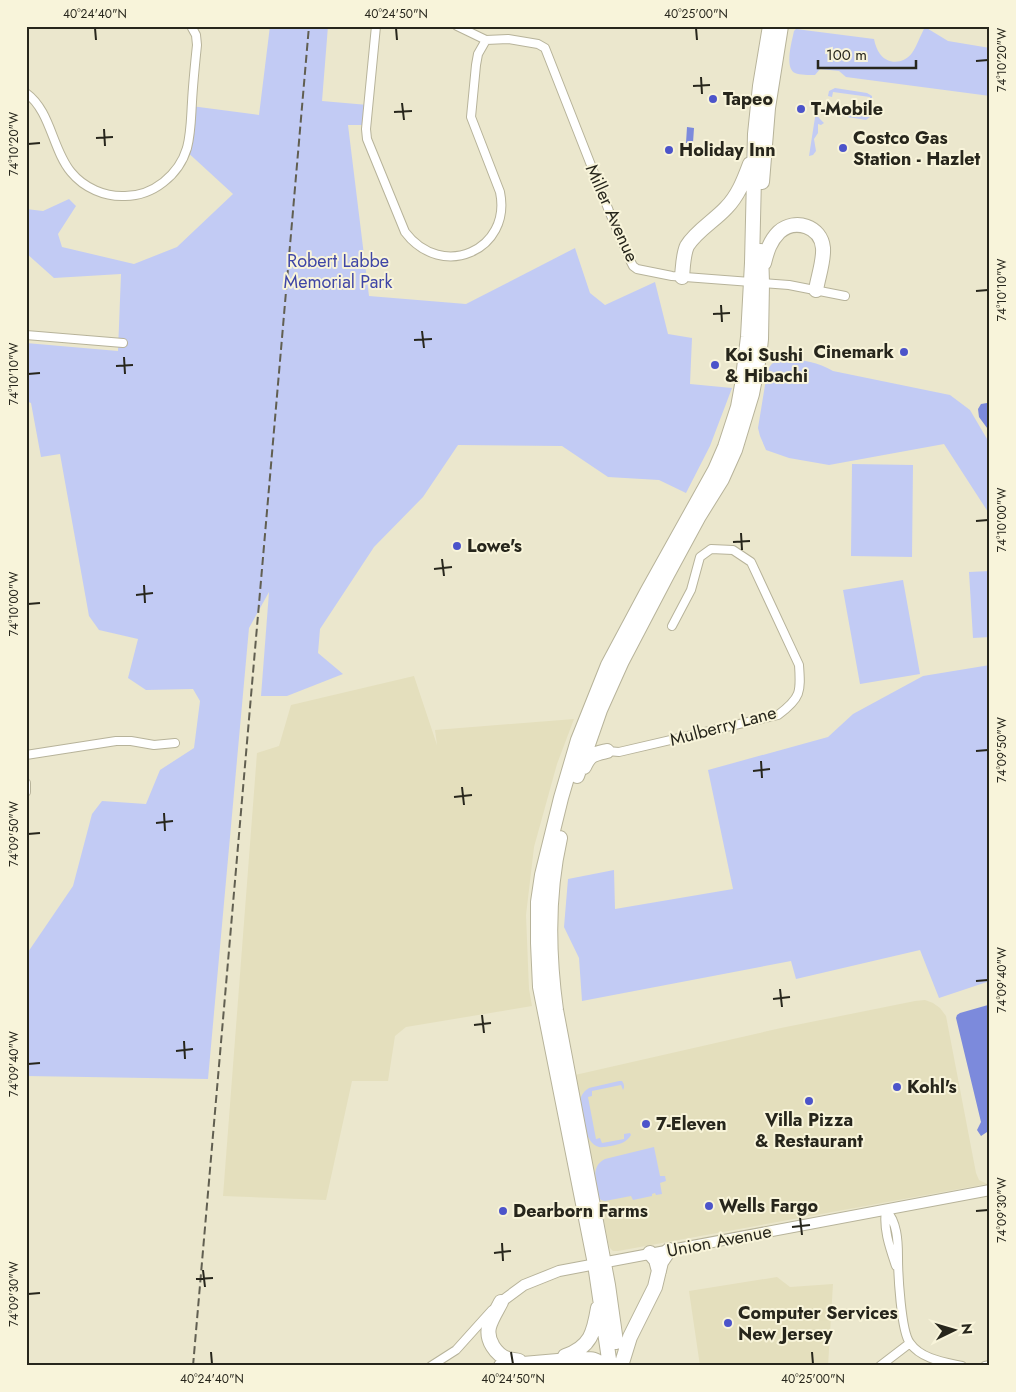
<svg xmlns="http://www.w3.org/2000/svg" width="1016" height="1392" viewBox="0 0 1016 1392" font-family="Jost,sans-serif">
  <style>
    .built { fill: #e4dfbd }
    .green { fill: #c2cbf4 }
    .water { fill: #7c8adc }
    .lines { fill: none; stroke-linecap: round; stroke-linejoin: round }
    .street-casing { stroke: #b7b39a; stroke-width: 10 }
    .secondary-casing { stroke: #b7b39a; stroke-width: 12 }
    .highway-casing { stroke: #b7b39a; stroke-width: 16 }
    .street { stroke: #fff; stroke-width: 8 }
    .secondary { stroke: #fff; stroke-width: 10 }
    .highway { stroke: #fff; stroke-width: 14 }
    .rail { stroke: #615f51; stroke-width: 2; stroke-dasharray: 8 4; stroke-linecap: butt }
    .ticks { fill: none; stroke: #27261c; stroke-width: 2 }
    .poi-dot { fill: #4c54ca; stroke: #f8f4da; stroke-width: 2 }
    .labels { text-anchor: middle; stroke-width: 4; stroke-linejoin: round; paint-order: stroke }
    .poi-label { font-size: 18px; font-weight: bold; fill: #27261c; stroke: #f8f4da; text-anchor: start }
    .street-label { font-size: 18px; fill: #27261c; stroke: #f8f4da }
    .park-label { font-size: 18px; fill: #3f46a6; stroke: #f8f4da }
    .neatline { fill: none; stroke: #27261c; stroke-width: 2 }
    .ticks-label { font-size: 12px; text-anchor: middle; fill: #27261c }
  </style>
  <rect width="100%" height="100%" fill="#ebe7cd"/>
  <path class="built" d="M414,676L437,745L435,730L574,719L557,764L534,847L526,915L529,989L532,1006L406,1027L395,1036L388,1081H352L326,1200L223,1196L257,753L279,746L291,705Z
    M925,1000L933,1003L940,1008L946,1016L976,1173L979,1180L987,1184L618,1251H613L610,1248L609,1246L575,1075L781,1028L915,1001Z
    M777,1277L790,1287L833,1284L828,1366H700L689,1291Z"/>
  <path class="green" d="M270,26H328L322,101L368,105L366,125H348L369,296L466,304L575,248L590,293L605,305L655,282L668,334L692,338L690,384L732,388L710,446L686,493L659,480L608,477L562,446L458,445L423,497L374,547L320,629L318,653L343,674L287,696H261L269,592L249,628L208,1079L26,1076V955L73,886L92,814L102,801L146,804L160,770L194,748L200,701L193,689L146,690L128,678L138,639L99,630L89,616L60,454L41,457L31,403L26,401V343L118,351L121,274L54,278L26,253V209L43,211L69,199L76,206L58,234L62,247L134,264L177,247L233,194L184,149L191,106L259,115Z
    M925,27L948,41L990,48V96L846,77L839,71L820,69L815,75C809,75 800,75 795,73C784,68 792,41 794,31L796,29L874,39C875,44 877,50 880,54C888,65 904,64 912,53C917,46 920,36 925,27Z
    M835,88L867,93L872,96V101L870,103V97L833,92L832,97L828,96L829,91Z
    M828,104V109L867,115L869,110L871,111L870,117L866,120L829,114L825,111L826,106Z
    M816,111L819,118L824,123L821,125L818,124V133L814,139L816,151L813,155L809,156Z
    M786,359C803,360 818,362 833,371L950,395L970,410L990,444V515L944,444L829,465L789,458L766,450L760,436L758,428L767,373C771,362 774,361 786,359Z
    M852,464L913,465L912,557L851,556Z
    M990,571V637L973,638L969,572Z
    M903,580L920,674L860,684L843,590Z
    M990,665V981L939,998L920,950L796,979L791,961L582,1001L579,958L564,927L568,879L614,870L615,909L733,889L708,770L828,737L853,714L923,676Z
    M619,1081H622C624,1084 625,1087 623,1090L621,1085L592,1091V1096L588,1097L596,1139L600,1138L602,1143L624,1139V1134L630,1133L631,1135C626,1143 620,1144 611,1146C607,1146 603,1148 599,1147C584,1143 582,1114 580,1101C581,1095 584,1091 589,1088Z
    M654,1147L660,1176H665L666,1181L660,1183L662,1194L656,1195L655,1193L652,1194V1196L633,1200L631,1196L605,1201L601,1200L599,1198C597,1184 589,1167 605,1159Z"/>
  <path class="water" d="M687,127L694,128L693,143H686Z
    M987,403L990,404V432L979,417L978,409L981,404Z
    M988,1005H990V1130L981,1136L977,1130L981,1122L956,1018L957,1015L960,1013Z"/>
  <g class="lines">
    <defs>
      <path id="street" d="M376,26L366,129L367,139L405,232C442,281 512,250 500,192L471,117L476,65L478,54L486,40
        M457,26L486,40L508,39L538,44L545,48L609,211L631,262L633,266L637,269L672,276L789,285L845,296
        M26,93C51,111 52,149 71,172C84,188 105,197 125,196C153,196 179,175 187,148C191,133 191,117 192,102C193,83 195,64 197,45L196,35L191,26
        M26,335L123,343
        M607,751L619,752L778,715C801,698 801,692 799,665L751,562L733,550L711,549L700,557L691,590L672,626
        M26,755L116,741H131L154,745L175,743
        M26,783V792
        M886,1210C897,1222 898,1240 898,1257C898,1273 901,1332 910,1343C921,1359 944,1362 962,1366
        M886,1210C883,1229 890,1248 896,1266
        M431,1366L456,1350L492,1310
        M880,1366L910,1343
        M985,1366L990,1365"/>
      <path id="secondary" d="M501,1302L524,1285L559,1271L990,1190"/>
      <path id="highway" d="M762,182L768,108L781,26
        M764,263C767,251 770,241 779,232C795,218 821,226 823,248C824,261 818,277 816,290
        M682,277C683,267 683,255 687,246C696,231 714,221 726,208C738,196 744,180 750,164
        M584,767C590,754 594,754 607,751
        M577,776L600,710L622,661L667,575L699,516L722,479L735,450L752,394L759,357L761,339L762,283L761,251
        M560,838C547,895 548,952 556,1010L608,1285L616,1342
        M650,1253L656,1260L659,1271
        M501,1302C497,1310 491,1319 489,1327C486,1340 496,1355 508,1359C511,1360 516,1360 519,1361
        M565,1356C591,1347 594,1332 598,1308
        M501,1366L581,1359C589,1359 597,1358 602,1366
        M610,1366L595,1264L540,987L538,943V902L542,875L561,798L578,740L608,665L647,592L715,470L725,447L738,407L742,385L748,337L752,263L755,134L760,86L770,26
        M621,1366L630,1337L655,1287L661,1262L669,1250"/>
    </defs>
    <use href="#street" class="street-casing"/>
    <use href="#secondary" class="secondary-casing"/>
    <use href="#highway" class="highway-casing"/>
    <use href="#street" class="street"/>
    <use href="#secondary" class="secondary"/>
    <use href="#highway" class="highway"/>
    <path class="rail" d="M193,1366L309,26"/>
  </g>
  <path class="ticks" d="M95,28L96,40M396,28L397,40M696,28L697,40M976,61L988,60M701,77L702,94M693,86L710,85M402,103L404,120M394,112L412,111M104,129L105,146M96,138L113,137M28,144L40,143M976,291L988,290M721,305L722,322M713,314L730,313M422,331L424,348M414,340L432,339M124,357L125,374M116,366L133,365M28,374L40,373M976,521L988,520M741,533L742,550M733,542L750,541M442,559L444,576M434,569L452,567M144,585L145,603M136,595L153,593M28,604L40,603M976,751L988,750M761,761L762,778M753,771L770,769M462,787L464,805M454,797L472,795M164,813L165,831M156,823L173,821M28,834L40,833M976,981L988,980M780,989L782,1007M773,999L790,997M482,1015L484,1033M474,1025L491,1023M184,1041L185,1059M176,1051L193,1049M28,1064L40,1063M976,1211L988,1210M800,1217L802,1235M792,1227L810,1225M502,1243L503,1261M494,1253L511,1251M203,1270L205,1287M196,1279L213,1278M28,1294L40,1293M211,1352L212,1364M511,1352L513,1364M812,1352L813,1364"/>
  <g class="poi-dot">
    <circle cx="713" cy="99" r="5"/>
    <circle cx="801" cy="109" r="5"/>
    <circle cx="843" cy="148" r="5"/>
    <circle cx="669" cy="150" r="5"/>
    <circle cx="904" cy="352" r="5"/>
    <circle cx="715" cy="365" r="5"/>
    <circle cx="457" cy="546" r="5"/>
    <circle cx="897" cy="1087" r="5"/>
    <circle cx="809" cy="1101" r="5"/>
    <circle cx="646" cy="1124" r="5"/>
    <circle cx="709" cy="1206" r="5"/>
    <circle cx="503" cy="1211" r="5"/>
    <circle cx="728" cy="1323" r="5"/>
  </g>
  <g class="labels">
    <g class="poi-label">
      <text x="723" y="105">Tapeo</text>
      <text x="811" y="115">T-Mobile</text>
      <text x="853" y="144">Costco Gas<tspan x="853" dy="21">Station - Hazlet</tspan></text>
      <text x="679" y="156">Holiday Inn</text>
      <text x="894" y="358" text-anchor="end">Cinemark</text>
      <text x="725" y="361">Koi Sushi<tspan x="725" dy="21">&amp; Hibachi</tspan></text>
      <text x="467" y="552">Lowe's</text>
      <text x="907" y="1093">Kohl's</text>
      <text x="809" y="1126" text-anchor="middle">Villa Pizza<tspan x="809" dy="21">&amp; Restaurant</tspan></text>
      <text x="656" y="1130">7-Eleven</text>
      <text x="719" y="1212">Wells Fargo</text>
      <text x="513" y="1217">Dearborn Farms</text>
      <text x="738" y="1319">Computer Services<tspan x="738" dy="21">New Jersey</tspan></text>
    </g>
    <g class="street-label">
      <text transform="translate(612 213) rotate(66)" y="6">Miller Avenue</text>
      <text transform="translate(723 726) rotate(-15)" y="6">Mulberry Lane</text>
      <text transform="translate(719 1241) rotate(-11)" y="6">Union Avenue</text>
    </g>
    <g class="park-label">
      <text x="338" y="267">Robert Labbe<tspan x="338" dy="21">Memorial Park</tspan></text>
    </g>
  </g>
  <rect width="1016" height="1392" fill="none" stroke="#f8f4da" stroke-width="55"/>
  <g transform="translate(954 1330) rotate(85)" stroke="#f8f4da" stroke-width="4" paint-order="stroke">
  <path d="M0-4L9 19L0 12L-9 19Z" fill="#27261c"/>
  <text y="-8" font-size="14" font-weight="bold" text-anchor="middle" fill="#27261c">N</text>
  </g>
  <path d="M818 60v8h98v-8" fill="none" stroke="#27261c" stroke-width="2.5"/>
  <text x="826" y="60" font-size="15" fill="#27261c" stroke="#f8f4da" stroke-width="4" paint-order="stroke">100 m</text>
  <rect x="28" y="28" width="960" height="1336" class="neatline"/>
  <g class="ticks-label">
    <text x="95" y="18">40°24'40"N</text>
    <text x="396" y="18">40°24'50"N</text>
    <text x="696" y="18">40°25'00"N</text>
    <text transform="translate(1002 60) rotate(-90)" y="4">74°10'20"W</text>
    <text transform="translate(14 144) rotate(-90)" y="4">74°10'20"W</text>
    <text transform="translate(1002 290) rotate(-90)" y="4">74°10'10"W</text>
    <text transform="translate(14 374) rotate(-90)" y="4">74°10'10"W</text>
    <text transform="translate(1002 520) rotate(-90)" y="4">74°10'00"W</text>
    <text transform="translate(14 604) rotate(-90)" y="4">74°10'00"W</text>
    <text transform="translate(1002 750) rotate(-90)" y="4">74°09'50"W</text>
    <text transform="translate(14 834) rotate(-90)" y="4">74°09'50"W</text>
    <text transform="translate(1002 980) rotate(-90)" y="4">74°09'40"W</text>
    <text transform="translate(14 1064) rotate(-90)" y="4">74°09'40"W</text>
    <text transform="translate(1002 1210) rotate(-90)" y="4">74°09'30"W</text>
    <text transform="translate(14 1294) rotate(-90)" y="4">74°09'30"W</text>
    <text x="212" y="1383">40°24'40"N</text>
    <text x="513" y="1383">40°24'50"N</text>
    <text x="813" y="1383">40°25'00"N</text>
  </g>
</svg>
